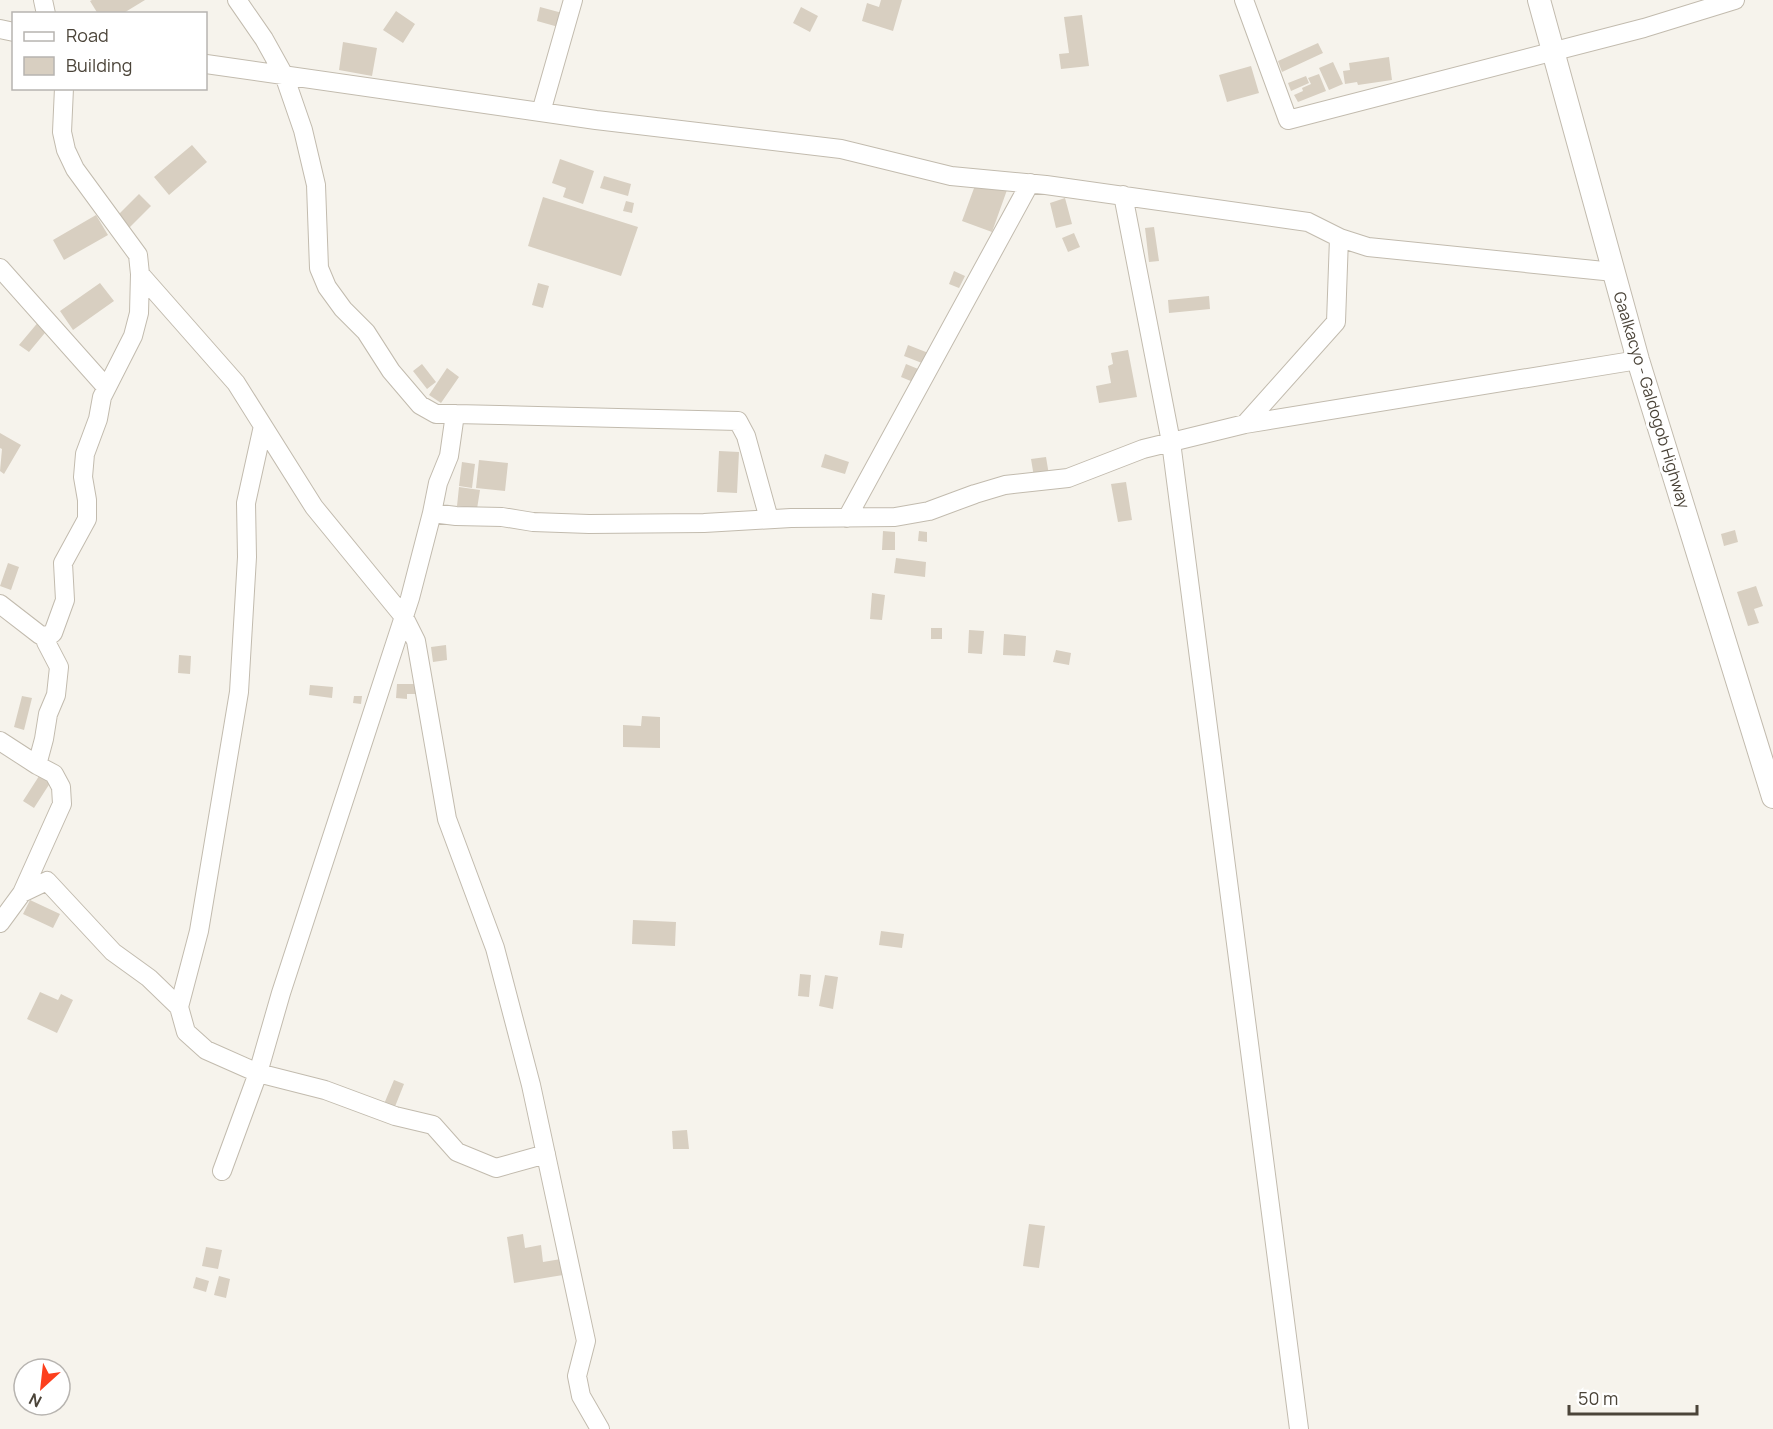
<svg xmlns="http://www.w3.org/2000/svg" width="1773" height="1429" viewBox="0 0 1773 1429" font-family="Manrope,sans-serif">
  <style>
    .building { fill: #d8cfc1 }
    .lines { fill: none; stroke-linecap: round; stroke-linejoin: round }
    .minor-casing { stroke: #c2bbae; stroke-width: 20 }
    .tertiary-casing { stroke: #c2bbae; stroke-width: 24 }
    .minor { stroke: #fff; stroke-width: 18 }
    .tertiary { stroke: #fff; stroke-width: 22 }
    .labels { text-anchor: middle; stroke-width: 6; stroke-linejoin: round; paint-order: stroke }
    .street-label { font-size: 16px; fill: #4b4439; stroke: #fff }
  </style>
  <rect width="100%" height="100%" fill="#f6f3ec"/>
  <path class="building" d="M92,0H145L122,14H98L90,1Z
    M881,0H902L893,31L862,21L867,3L879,7Z
    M540,7L566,14L562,28L537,21Z
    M801,7L818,16L810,32L793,23Z
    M396,11L415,24L403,43L383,30Z
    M1082,15L1089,66L1061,69L1059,54L1069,53L1064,17Z
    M343,42L377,48L372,76L339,70Z
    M1318,43L1323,53L1282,72L1278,61Z
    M1389,57L1392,80L1358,85L1357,82L1345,84L1343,71L1350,70L1349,63Z
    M1333,62L1343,84L1329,90L1319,68Z
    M1251,66L1259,93L1227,102L1219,75Z
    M1319,74L1326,91L1298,102L1294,95L1303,91L1302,88L1311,84L1308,78Z
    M1306,76L1309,83L1291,91L1288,83Z
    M192,145L207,162L169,195L154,177Z
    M560,159L594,171L583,204L563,197L566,188L552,183Z
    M604,176L631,184L628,196L600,188Z
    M977,180L1007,190L992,232L962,221Z
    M139,194L151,206L129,228L117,216Z
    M543,197L638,227L621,276L528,246Z
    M1065,198L1072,224L1056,228L1050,203Z
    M626,201L634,203L632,213L623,211Z
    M96,215L108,235L64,260L53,240Z
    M1154,227L1159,261L1149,262L1145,228Z
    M1074,233L1080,247L1068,252L1062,238Z
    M954,271L965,276L959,288L949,284Z
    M100,283L114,301L73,330L60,311Z
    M538,283L549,286L543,308L532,305Z
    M1209,296L1210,309L1169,313L1168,300Z
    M40,320L49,328L29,352L19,345Z
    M908,345L931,354L927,365L904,356Z
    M1128,350L1137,397L1099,403L1096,386L1111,383L1108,366L1113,364L1111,353Z
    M422,364L436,382L427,389L413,371Z
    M906,364L923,371L918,384L901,377Z
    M447,368L459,377L441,403L429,395Z
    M0,433L21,445L4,474L0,471L2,449L0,448Z
    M719,451L739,452L737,493L717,492Z
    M825,454L849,462L845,474L821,467Z
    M1046,457L1049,475L1034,477L1031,459Z
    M479,460L508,463L505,491L476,488Z
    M462,462L475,464L472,488L459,486Z
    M1126,482L1132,520L1118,522L1111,484Z
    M459,487L480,490L477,509L457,506Z
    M1735,530L1738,542L1724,546L1721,534Z
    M883,531L895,532V550H882Z
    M919,531L927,532V542L918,541Z
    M896,558L926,562L925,577L894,573Z
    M8,563L19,567L11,590L0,586Z
    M1756,586L1763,606L1754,609L1759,623L1748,626L1737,592Z
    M872,593L885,595L882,620L870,619Z
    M931,628H942V639H931Z
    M969,630L984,631L982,654L968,653Z
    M1004,634L1026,636L1025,656L1003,655Z
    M446,645L447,660L433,662L431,647Z
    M1056,650L1071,653L1069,665L1053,662Z
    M179,655L191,656L190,674L178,673Z
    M397,684H417L416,694H407V699L396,698Z
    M310,685L333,687L332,698L309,695Z
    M22,696L32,698L24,730L14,727Z
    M354,696H362L361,704L353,703Z
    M642,716L660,717V748L623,747V725L641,726Z
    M41,773L52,780L34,808L23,801Z
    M30,900L60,914L53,928L23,914Z
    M633,920L676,922L675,946L632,944Z
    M881,931L904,934L902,948L879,945Z
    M800,974L811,975L809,997L798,996Z
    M825,975L838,977L833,1009L819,1006Z
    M40,992L58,1000L61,994L73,1000L57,1033L27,1019Z
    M394,1080L404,1084L394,1109L384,1104Z
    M687,1130L689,1149H673L672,1131Z
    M1029,1224L1045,1226L1039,1268L1023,1266Z
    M523,1234L525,1248L541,1245L543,1262L561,1259L563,1275L514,1283L507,1237Z
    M206,1247L222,1250L218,1269L202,1266Z
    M219,1276L230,1279L226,1298L214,1295Z
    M196,1277L209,1281L206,1292L193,1288Z"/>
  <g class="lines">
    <defs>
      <path id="minor" d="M43,0L46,14
        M1244,0L1288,120L1644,28L1735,0
        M0,29L14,32
        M206,64L596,120L841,149L951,176L1046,185L1308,222L1340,238L1368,247L1614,272
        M541,112L573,0
        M1123,195L1171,442L1299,1429
        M0,268L106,387
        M140,274L236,383L314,507L404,617L416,641L447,819L495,948L531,1085L586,1341L577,1376L581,1396L600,1429
        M455,414L738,421L746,436L769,519
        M1245,424L1336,322L1339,238
        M263,426L246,503L247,557L239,692L199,931L179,1007L186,1032L206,1050L258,1073L325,1090L395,1116L433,1125L457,1152L496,1168L546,1154
        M432,513L456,516L502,517L533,522L589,524L704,523L791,518L895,517L929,511L975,494L1005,485L1068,478L1143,449L1245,424L1638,360
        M847,518L1030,183
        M0,604L40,635L49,636L53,633L65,600L63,563L87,519V500L83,477L85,454L98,419L102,397L133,336L139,313L140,274L138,255L75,169L66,150L62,132L64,88
        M0,741L37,765L44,739L48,714L56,695L59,667L46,642L49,636
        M37,765L54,774L61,787L62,804L22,893L47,881L113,952L149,978L179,1007
        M0,923L22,893
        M222,1171L258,1073L281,993L410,598L432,513L438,483L449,456L455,414H436L420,405L391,371L366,332L343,309L327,287L319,268L316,185L303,130L284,75L264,39L237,0"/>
      <path id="tertiary" d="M1539,0L1638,360L1773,797"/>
    </defs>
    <use href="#minor" class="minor-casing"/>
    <use href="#tertiary" class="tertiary-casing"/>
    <use href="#minor" class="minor"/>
    <use href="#tertiary" class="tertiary"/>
  </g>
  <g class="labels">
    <g class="street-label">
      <text transform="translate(1652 400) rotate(73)" y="6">Gaalkacyo - Galdogob Highway</text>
    </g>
  </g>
  <rect x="12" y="12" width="195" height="78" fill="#ffffff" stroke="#b7b4b0" stroke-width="1.5"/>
  <rect x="24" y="32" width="30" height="9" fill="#ffffff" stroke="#b7b4b0" stroke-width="1.5"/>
  <text x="66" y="42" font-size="18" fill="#4b4439">Road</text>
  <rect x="24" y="57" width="30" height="18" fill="#d8cfc1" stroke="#b7b4b0" stroke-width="1.5"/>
  <text x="66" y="72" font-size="18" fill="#4b4439">Building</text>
  <g transform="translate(42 1387) rotate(207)"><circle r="28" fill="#ffffff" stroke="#b7b4b0" stroke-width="1.5"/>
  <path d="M0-4.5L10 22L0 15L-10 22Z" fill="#fc3f1d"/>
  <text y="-9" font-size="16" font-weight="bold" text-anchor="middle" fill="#4b4439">N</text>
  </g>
  <path d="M1569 1405v9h128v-9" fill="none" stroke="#4b4439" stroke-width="3"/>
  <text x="1578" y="1405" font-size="18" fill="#4b4439" stroke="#ffffff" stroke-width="4.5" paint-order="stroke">50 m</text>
</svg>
